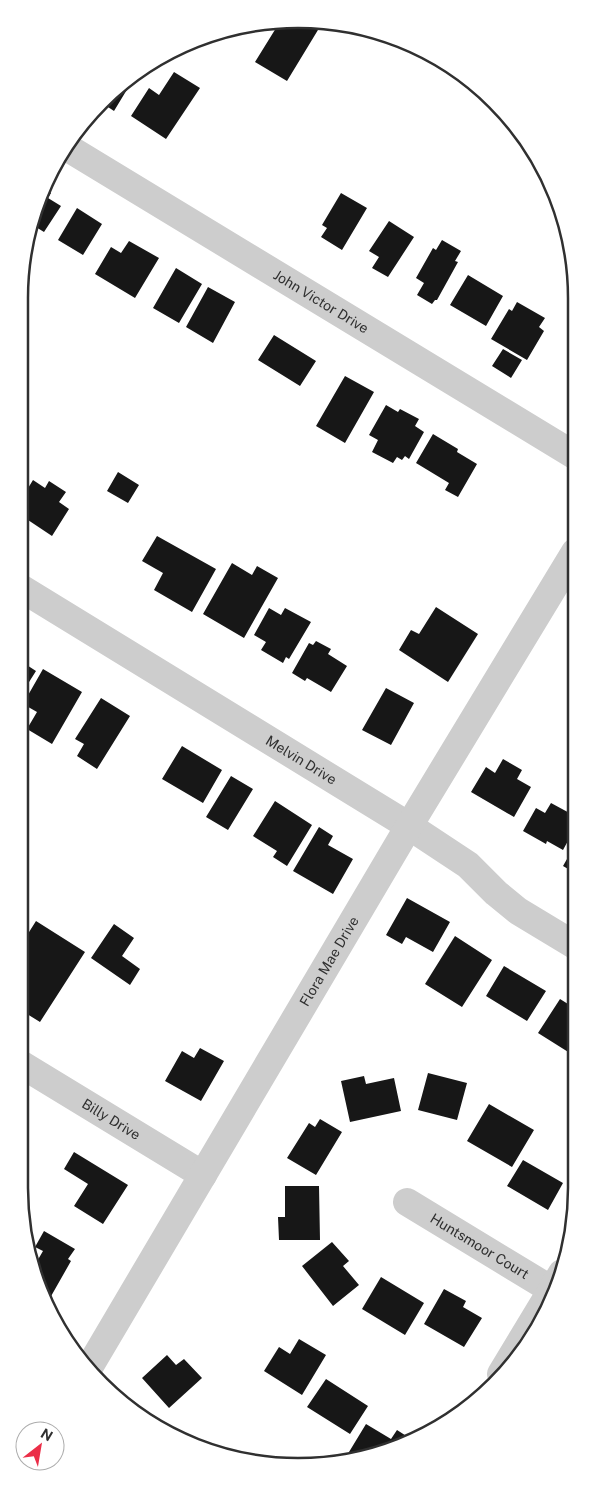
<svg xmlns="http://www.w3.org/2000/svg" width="595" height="1486" font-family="'Public Sans',sans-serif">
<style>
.building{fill:#171717}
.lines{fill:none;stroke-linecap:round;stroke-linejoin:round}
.minor{stroke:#cdcdcd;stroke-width:28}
.labels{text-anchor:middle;stroke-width:5;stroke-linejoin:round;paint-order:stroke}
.street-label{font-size:14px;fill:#303030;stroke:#fff}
.rim{fill:none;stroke:#303030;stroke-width:2.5}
</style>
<rect width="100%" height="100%" fill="#fff"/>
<path class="building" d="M281,20L321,25L287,81L255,62Z
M174,72L200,88L166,139L131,116L149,88L159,95Z
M134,78L114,111L102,103L114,93Z
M504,111L507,114L516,127L500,118Z
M44,189L51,193L48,198L61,206L44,232L31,224L33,208Z
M341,193L367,208L342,250L321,237L327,228L322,225Z
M77,208L102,224L83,255L58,240Z
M389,221L414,237L388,277L372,268L379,257L369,251Z
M442,240L461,251L455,261L458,262L437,300H435L432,304L417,295L424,283L416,278L433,248L436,250Z
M129,241L159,258L135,298L95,274L111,247L121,253Z
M176,268L202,284L179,323L153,308Z
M468,275L503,296L486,326L450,305Z
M208,287L235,302L213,343L186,327Z
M517,302L545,318L539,327L544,331L527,360L491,339L509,309L512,311Z
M274,335L316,361L300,386L258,360Z
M503,349L522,360L511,378L492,366Z
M345,376L374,392L345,443L316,426Z
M386,405L398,412L400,409L419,419L415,426L424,432L409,459L405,456L402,460L397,457L393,463L372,452L378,440L369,435Z
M433,434L458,449L457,452L477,464L458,497L445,490L449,483L416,463Z
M118,472L139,485L128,503L107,491Z
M33,480L45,488L49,481L66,492L59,502L69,509L52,536L19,514V503Z
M157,536L216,569L192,612L154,590L163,573L142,561Z
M232,563L252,575L257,566L278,578L244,638L203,614Z
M436,607L478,634L448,682L399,650L411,630L419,634Z
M269,608L281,615L285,608L311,622L289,659L286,657L283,663L261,650L266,642L254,635Z
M316,641L331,649L328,654L347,666L331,692L307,678L305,681L292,673L309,643L313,645Z
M19,660L36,671L19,698Z
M43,669L82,692L52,744L27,729L37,712L23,704Z
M386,688L414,703L391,745L362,730Z
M101,698L130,716L97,769L77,756L84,744L75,739Z
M182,746L222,770L203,803L162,779Z
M503,759L522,770L517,779L531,787L514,817L471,792L486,767L495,773Z
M231,776L253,789L228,830L206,817Z
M275,801L312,825L287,866L273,857L277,851L253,836Z
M551,803L575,816V828L563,850L547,841L546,844L523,831L536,808L545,813Z
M319,827L333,836L328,845L353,859L333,894L293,871Z
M575,845V873L563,866Z
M407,898L450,922L433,952L406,937L402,944L386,935Z
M36,921L85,952L40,1022L19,1009L29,994L19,987V948Z
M114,924L134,938L122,956L140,969L130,985L91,958Z
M455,936L492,960L462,1007L425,984Z
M504,966L546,991L527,1021L486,996Z
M560,999L576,1009V1050L573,1055L538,1033Z
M200,1048L224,1061L201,1101L165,1081L182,1051L194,1058Z
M428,1073L467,1083L457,1120L418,1110Z
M364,1076L366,1084L394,1078L401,1111L350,1122L341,1081Z
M489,1104L534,1130L512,1167L467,1141Z
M320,1119L342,1132L316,1175L287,1158L309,1123L315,1127Z
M74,1152L128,1185L103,1224L74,1206L88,1184L64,1169Z
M523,1160L563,1183L548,1210L507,1186Z
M285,1186H319L320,1240H279L278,1217H285Z
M44,1231L75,1249L68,1259L71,1261L50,1298L42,1294L34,1278L32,1270L43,1251L35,1247Z
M332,1242L349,1261L343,1266L359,1285L333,1306L302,1266Z
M381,1277L424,1303L405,1335L362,1309Z
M444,1289L466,1301L463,1307L482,1318L464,1347L424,1324Z
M299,1339L326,1355L302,1395L264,1371L279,1347L290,1354Z
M167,1355L176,1365L184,1359L202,1378L169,1408L142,1378Z
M326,1379L368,1406L350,1434L307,1407Z
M138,1413L163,1422L160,1431L158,1430Z
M366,1424L391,1439L397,1430L411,1439L360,1459L349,1452Z"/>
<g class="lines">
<g class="minor">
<path id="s1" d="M68,148L574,455"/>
<path id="s2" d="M19,587L409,826L468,865L496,893L518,911L576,946"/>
<path id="s3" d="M19,1063L203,1175"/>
<path id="s4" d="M407,1202L552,1290"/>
<path id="s5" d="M87,1371L409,826L575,552"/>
<path d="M501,1374L562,1273"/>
</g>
</g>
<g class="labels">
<g class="street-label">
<text dy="5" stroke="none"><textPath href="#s1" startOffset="296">John Victor Drive</textPath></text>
<text dy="5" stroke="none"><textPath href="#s2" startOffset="331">Melvin Drive</textPath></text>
<text dy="5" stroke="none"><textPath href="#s5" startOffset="476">Flora Mae Drive</textPath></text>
<text dy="5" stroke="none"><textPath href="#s3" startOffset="108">Billy Drive</textPath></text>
<text dy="5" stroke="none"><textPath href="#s4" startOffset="85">Huntsmoor Court</textPath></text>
</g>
</g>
<path d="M0 0H595V1486H0ZM298 28H298A270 270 0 0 1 568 298V1188A270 270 0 0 1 298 1458H298A270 270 0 0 1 28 1188V298A270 270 0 0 1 298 28Z" fill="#fff" fill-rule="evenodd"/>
<path class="rim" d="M298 28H298A270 270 0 0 1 568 298V1188A270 270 0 0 1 298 1458H298A270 270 0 0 1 28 1188V298A270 270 0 0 1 298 28Z"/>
<g transform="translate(40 1446) rotate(31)"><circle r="24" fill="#ffffff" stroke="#acacac"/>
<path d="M0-4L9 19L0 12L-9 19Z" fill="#eb2e48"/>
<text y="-8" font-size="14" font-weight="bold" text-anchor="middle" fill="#303030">N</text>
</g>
</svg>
